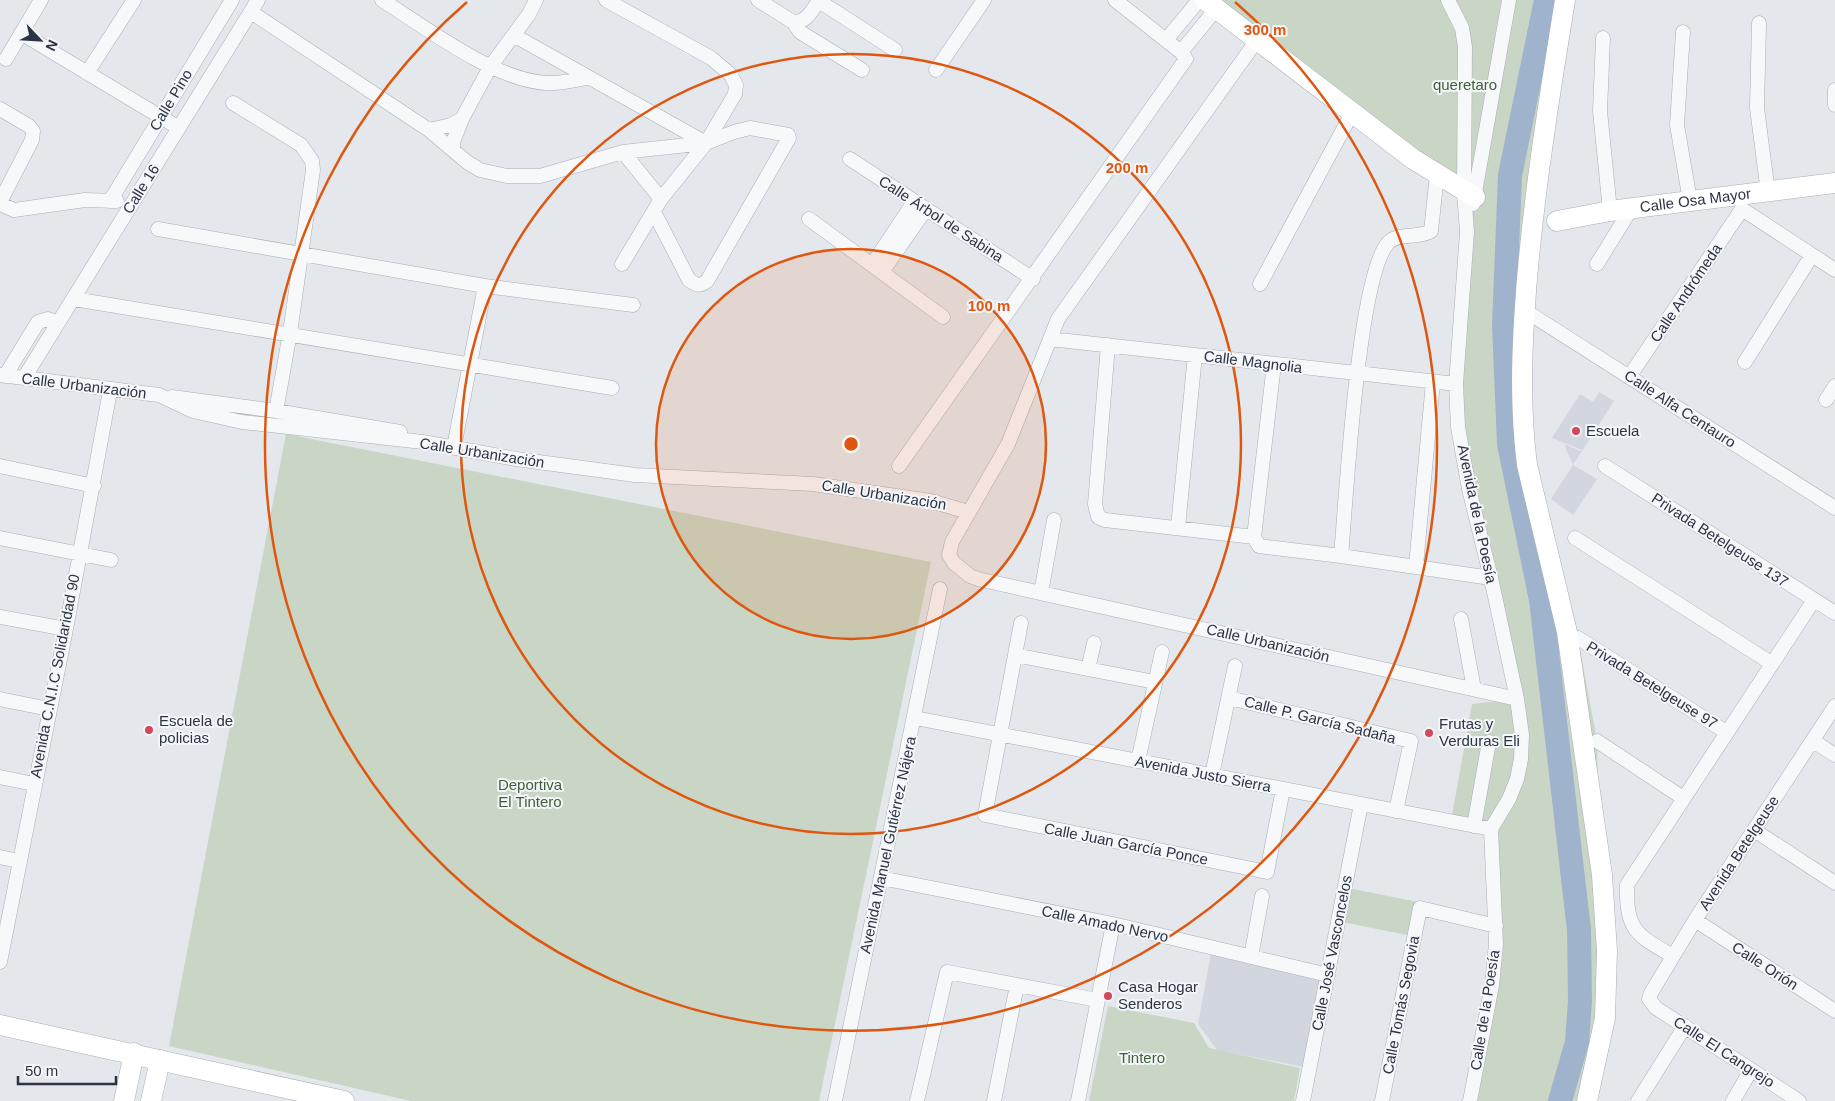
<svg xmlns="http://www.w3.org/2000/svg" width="1835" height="1101" font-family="Helvetica,sans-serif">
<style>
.built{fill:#d2d6de}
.green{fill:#c9d6c5}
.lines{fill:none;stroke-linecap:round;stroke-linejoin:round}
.river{stroke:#9fb4cc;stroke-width:24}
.street-casing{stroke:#a9aeb7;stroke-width:15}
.secondary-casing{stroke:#a9aeb7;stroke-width:21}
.street{stroke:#f7f8fa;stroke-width:14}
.secondary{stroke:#fff;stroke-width:20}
.ring{fill:none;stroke:#df570f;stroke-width:2.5}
.poi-dot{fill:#d1495b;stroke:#f4f6f9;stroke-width:2}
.labels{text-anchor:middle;stroke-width:4;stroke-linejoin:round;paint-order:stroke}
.park-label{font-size:15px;fill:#3f6138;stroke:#f4f6f9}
.street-label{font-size:15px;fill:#2b3445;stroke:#f4f6f9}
.poi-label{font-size:15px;fill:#2b3445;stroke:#f4f6f9;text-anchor:start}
.centre{fill:#df570f;stroke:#f4f6f9;stroke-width:2.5}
.ring-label{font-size:15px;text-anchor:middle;font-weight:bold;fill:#df570f;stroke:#f4f6f9;stroke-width:4;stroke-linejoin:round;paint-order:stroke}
</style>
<rect width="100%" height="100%" fill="#e4e7ec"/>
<path class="built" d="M1599,392L1614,401L1573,465L1597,479L1573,515L1551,499L1573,465L1564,444L1580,451L1582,450L1552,438L1580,394L1593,402Z
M1212,948L1324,973L1304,1067L1217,1050L1198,1024Z"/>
<path class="green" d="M1205,0H1565L1534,195L1524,444L1578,638L1597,741L1599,856L1607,951L1583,1101H1470L1492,985L1491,829L1451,821L1472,704L1516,699L1477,523L1456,384L1464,191Z
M286,434L931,562L819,1101H411L169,1046Z
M1348,888L1418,902L1412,936L1342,922Z
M1108,1006L1194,1023L1209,1048L1300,1068L1294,1101H1089Z"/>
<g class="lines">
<path class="river" d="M1546,0L1510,175L1504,326L1509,444L1541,600L1579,930L1580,1001L1577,1042L1560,1101"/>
<defs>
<path id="street" d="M382,0C426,28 493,79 545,83C559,84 573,80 587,78
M606,0L711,58L731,75L736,85L735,94L706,143L661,199L622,264
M758,0L793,22C806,24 813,9 819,0
M1448,0L1462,28L1465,47L1464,191L1467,232L1456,384L1458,427L1469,489L1491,578L1517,699L1522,735L1521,759L1517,779L1509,799L1491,829
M819,1L895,50
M251,12L429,130L467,162L480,170L507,176H540L623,152L706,143L734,132L750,128L788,135L789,138L707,281C699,287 696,285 689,280L654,212
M793,22L800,32L862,70
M1759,23L1757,108L1768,193
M1683,32L1677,125L1690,201
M21,33L179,128
M515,36L706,143
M1603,38L1600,111L1610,211
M1166,40L1199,0
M1257,40L1058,319L1008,444L952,542L949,555L954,563L970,576L978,579L1517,699
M1181,52L1216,9
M6,59L41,0
M936,70L984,0
M87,73L134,0
M1835,90V105
M233,103L301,145L312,161L313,170L290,333L276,411
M0,109L29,126L33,131L32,140L0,202
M429,130L451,125L462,119
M453,150V142L462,119L490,67L529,14L536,0
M623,152L661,199
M850,159L1033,279
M110,201L232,0
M0,204L14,210L85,200L117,201
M1473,204L1509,0
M1742,209L1835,270
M809,219L943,317
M158,229L485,286L633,305
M1597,264L1631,209
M872,265L914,202
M882,272L926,209
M1260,284L1352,113
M74,299L612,388
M1524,310L1835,508
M1050,339L1456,384
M1108,345L1095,504L1098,517L1105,520L1254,537
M1745,362L1812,255
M1274,364L1254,537L1259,546L1341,556L1491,578
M0,375L159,395L193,411L242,422L423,442L516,459L635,475L813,484L931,501L968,512
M5,376L38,322L48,319L58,323
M1629,377L1742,209
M24,378L258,0
M172,397L276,411L400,432
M1826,400L1835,386
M454,447L485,286
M0,466L94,486
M899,466L1186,59L1181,52L1115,0
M1605,466L1835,613
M1178,527L1195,355
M0,538L111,560
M1575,538L1771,663
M1341,556C1346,501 1358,276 1388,243C1398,232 1418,239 1431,231L1437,175
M1416,566L1433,382
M1041,593L1054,520
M0,617L66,629
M1461,619L1474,689
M1021,623L985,815L1267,872L1283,789
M1578,638L1726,732
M1015,655L1155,682
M1088,669L1094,643
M1229,698L1411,741L1396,811
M0,699L49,709
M915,718L1491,829
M1597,741L1683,798
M1813,741L1835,755
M1138,761L1162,652
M1212,775L1235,666
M0,777L34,784
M1474,826L1489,742
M1754,830L1835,883
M0,857L19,861
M881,878L1113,924L1328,975
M1695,920L1835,1011
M1673,956C1636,935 1626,930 1627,885L1814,600
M1251,957L1262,896
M0,962L66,629L110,391
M835,1101L940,589
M917,1101L947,972L1098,1000
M994,1101L1017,985
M1078,1101L1113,924
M1303,1101L1361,804
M1382,1101L1420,908L1496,926
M1470,1101L1492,985L1496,944L1491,829
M1638,1101L1685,1026
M1733,1101L1751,1070
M1799,1101L1656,1008L1649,999L1651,993L1695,920L1835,706"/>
<g id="secondary">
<path d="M1205,0L1413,159L1475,197"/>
<path d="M1565,0C1550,93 1535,185 1527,279C1522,341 1519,403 1527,465L1567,632L1602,875L1607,951L1605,1018L1587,1101"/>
<path id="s1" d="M1557,221L1610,211L1835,183"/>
<path d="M0,1025L344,1101"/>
<path d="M124,1101L134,1053"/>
<path d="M151,1101L160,1060"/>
</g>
</defs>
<use href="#street" class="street-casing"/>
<use href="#secondary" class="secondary-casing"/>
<use href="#street" class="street"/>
<use href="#secondary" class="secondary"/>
</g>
<circle cx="851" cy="444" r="195" fill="#df570f" fill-opacity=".12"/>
<g class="ring">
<circle cx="851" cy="444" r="195"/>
<circle cx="851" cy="444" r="390"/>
<path d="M1235 2A586 586 0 1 1 467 2"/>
</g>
<g class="poi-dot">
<circle cx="1576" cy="431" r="5"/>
<circle cx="149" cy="730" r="5"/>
<circle cx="1429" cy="733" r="5"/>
<circle cx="1108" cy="996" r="5"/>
</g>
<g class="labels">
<g class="park-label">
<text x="1465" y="90">queretaro</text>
<text x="530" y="790">Deportiva<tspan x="530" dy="17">El Tintero</tspan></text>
<text x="1142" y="1063">Tintero</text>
</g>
<g class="street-label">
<text transform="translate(171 100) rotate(-59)" y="5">Calle Pino</text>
<text transform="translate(141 189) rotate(-58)" y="5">Calle 16</text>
<text dy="5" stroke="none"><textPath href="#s1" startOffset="140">Calle Osa Mayor</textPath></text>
<text transform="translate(941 219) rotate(33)" y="5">Calle Árbol de Sabina</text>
<text transform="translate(1686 293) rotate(-56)" y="5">Calle Andrómeda</text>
<text transform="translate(1253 362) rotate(7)" y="5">Calle Magnolia</text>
<text transform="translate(84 386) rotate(7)" y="5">Calle Urbanización</text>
<text transform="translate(1680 409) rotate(33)" y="5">Calle Alfa Centauro</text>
<text transform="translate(482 453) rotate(9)" y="5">Calle Urbanización</text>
<text transform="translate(884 495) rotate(9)" y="5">Calle Urbanización</text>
<text transform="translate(1477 514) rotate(78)" y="5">Avenida de la Poesía</text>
<text transform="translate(1720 540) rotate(33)" y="5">Privada Betelgeuse 137</text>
<text transform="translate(1268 643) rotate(13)" y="5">Calle Urbanización</text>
<text transform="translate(55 676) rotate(-79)" y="5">Avenida C.N.I.C Solidaridad 90</text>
<text transform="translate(1652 685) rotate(32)" y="5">Privada Betelgeuse 97</text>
<text transform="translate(1320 720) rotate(14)" y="5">Calle P. García Sadaña</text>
<text transform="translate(1203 774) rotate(11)" y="5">Avenida Justo Sierra</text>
<text transform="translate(1126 844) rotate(11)" y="5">Calle Juan García Ponce</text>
<text transform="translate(888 845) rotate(-78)" y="5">Avenida Manuel Gutiérrez Nájera</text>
<text transform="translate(1739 853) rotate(-57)" y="5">Avenida Betelgeuse</text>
<text transform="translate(1105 924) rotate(12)" y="5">Calle Amado Nervo</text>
<text transform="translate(1332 953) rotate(-79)" y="5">Calle José Vasconcelos</text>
<text transform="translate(1765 966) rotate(33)" y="5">Calle Orión</text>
<text transform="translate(1401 1005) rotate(-79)" y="5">Calle Tomás Segovia</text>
<text transform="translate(1485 1010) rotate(-81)" y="5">Calle de la Poesía</text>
<text transform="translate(1724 1052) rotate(33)" y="5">Calle El Cangrejo</text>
</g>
<g class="poi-label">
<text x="1586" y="436">Escuela</text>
<text x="159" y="726">Escuela de<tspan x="159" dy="17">policias</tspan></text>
<text x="1439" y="729">Frutas y<tspan x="1439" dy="17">Verduras Eli</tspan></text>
<text x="1118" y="992">Casa Hogar<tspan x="1118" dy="17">Senderos</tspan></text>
</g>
</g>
<circle cx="851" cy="444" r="8" class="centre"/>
<g class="ring-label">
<text x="1265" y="35">300 m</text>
<text x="1127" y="173">200 m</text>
<text x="989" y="311">100 m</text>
</g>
<g transform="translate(40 40) rotate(115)" stroke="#f4f6f9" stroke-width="4" paint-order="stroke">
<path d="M0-4L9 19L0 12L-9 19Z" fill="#2b3445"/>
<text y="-8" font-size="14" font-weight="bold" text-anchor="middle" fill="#2b3445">N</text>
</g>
<path d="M18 1076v8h98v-8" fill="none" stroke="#2b3445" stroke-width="2.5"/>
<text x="25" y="1076" font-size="15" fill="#2b3445" stroke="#f4f6f9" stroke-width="4" paint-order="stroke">50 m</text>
</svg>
